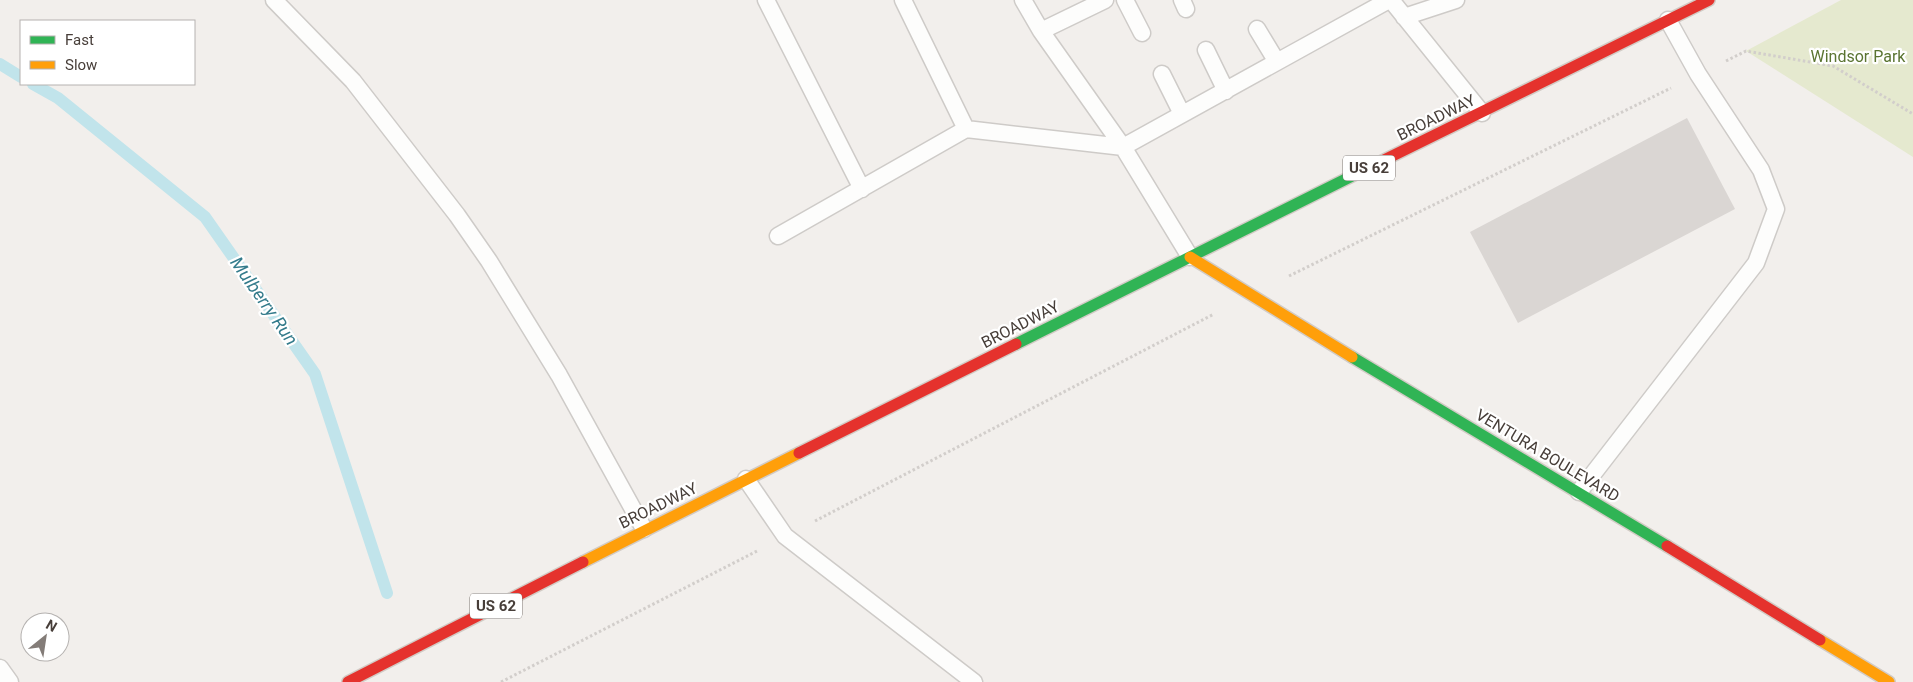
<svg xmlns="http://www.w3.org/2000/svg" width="1913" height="682" font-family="Roboto,sans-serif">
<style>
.green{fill:#e5e9cf}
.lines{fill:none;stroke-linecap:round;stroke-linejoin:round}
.stream{stroke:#c1e4eb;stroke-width:12}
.building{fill:#dad6d3}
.lane-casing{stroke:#cecbc8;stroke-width:19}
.fast-casing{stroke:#d2cbc5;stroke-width:14}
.slow-casing{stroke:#d2cbc5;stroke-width:14}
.jam-casing{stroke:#d2cbc5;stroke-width:14}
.path{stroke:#d2cecb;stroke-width:3;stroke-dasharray:2.5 2.5;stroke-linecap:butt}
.lane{stroke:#fdfdfc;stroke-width:16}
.fast{stroke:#30b455;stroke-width:11}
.slow{stroke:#ff9f0a;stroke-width:11}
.jam{stroke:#e5322d;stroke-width:11}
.labels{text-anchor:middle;stroke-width:4.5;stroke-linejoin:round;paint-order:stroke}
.shield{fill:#fff;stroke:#7e7874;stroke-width:1}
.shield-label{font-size:15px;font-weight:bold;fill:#473e39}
.park-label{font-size:16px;fill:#5a7431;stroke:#fff}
.street-label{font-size:16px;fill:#473e39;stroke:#fff}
.water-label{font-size:18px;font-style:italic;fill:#337b8b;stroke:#fff}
</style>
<rect width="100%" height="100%" fill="#f2efec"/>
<path class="green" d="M1841,0H1913V157L1746,51Z"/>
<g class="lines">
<path class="stream" d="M0,64L21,77
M33,84L58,98L205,217L315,374L387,593"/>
</g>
<path class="building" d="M1687,118L1735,209L1518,323L1470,232Z"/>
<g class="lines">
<defs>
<path id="lane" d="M274,0L353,81L457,215L489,261L559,375L644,529
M766,0L862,189
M903,0L966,129
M1023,0L1041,31L1123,147L1190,257
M1125,0L1142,33
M1182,0L1186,9
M1391,0L1482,113
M1404,17L1456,0
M1257,29L1277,62
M1041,31L1105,0
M1206,50L1226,91
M1162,74L1182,114
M778,236L966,129L1123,147L1389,0
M746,479L785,536L974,682
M1579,492L1756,263L1776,209L1761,170L1698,74L1668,20
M0,668L10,682"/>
<path id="fast" d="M1016,344L1376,164
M1352,357L1667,546"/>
<path id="slow" d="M1190,257L1352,357
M583,562L799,453
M1820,640L1889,682"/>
<path id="jam" d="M1376,164L1709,0
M799,453L1016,344
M1667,546L1820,640
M348,682L583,562"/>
</defs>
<use href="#lane" class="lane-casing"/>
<use href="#fast" class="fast-casing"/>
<use href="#slow" class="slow-casing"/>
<use href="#jam" class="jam-casing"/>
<path class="path" d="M1726,61L1746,51L1833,66L1913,114
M1289,276L1671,88
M815,521L1214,314
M501,682L759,550"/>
<use href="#lane" class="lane"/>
<use href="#fast" class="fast"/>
<use href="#slow" class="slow"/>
<use href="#jam" class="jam"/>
</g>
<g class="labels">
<g class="shield">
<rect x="1343" y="155.5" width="52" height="25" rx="4"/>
<rect x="470" y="593.5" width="52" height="25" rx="4"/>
</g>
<g class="shield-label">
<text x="1369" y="173">US 62</text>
<text x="496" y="611">US 62</text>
</g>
<g class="park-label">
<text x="1858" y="62">Windsor Park</text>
</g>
<g class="street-label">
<text transform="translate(1436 117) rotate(-26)" y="6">BROADWAY</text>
<text transform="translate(1020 324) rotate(-27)" y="6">BROADWAY</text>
<text transform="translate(1548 455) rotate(31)" y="6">VENTURA BOULEVARD</text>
<text transform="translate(658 505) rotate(-26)" y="6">BROADWAY</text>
</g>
<g class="water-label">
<text transform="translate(264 301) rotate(55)" y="6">Mulberry Run</text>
</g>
</g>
<rect x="20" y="20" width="175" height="65" fill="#ffffff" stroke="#b5b2b0"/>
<rect x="30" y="36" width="25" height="8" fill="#30b455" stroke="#b5b2b0"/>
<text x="65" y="45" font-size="15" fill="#473e39">Fast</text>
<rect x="30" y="61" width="25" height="8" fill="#ff9f0a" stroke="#b5b2b0"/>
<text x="65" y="70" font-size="15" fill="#473e39">Slow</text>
<g transform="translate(45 637) rotate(30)"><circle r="24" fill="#ffffff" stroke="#b5b2b0"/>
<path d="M0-4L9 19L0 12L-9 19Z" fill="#837c78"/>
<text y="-8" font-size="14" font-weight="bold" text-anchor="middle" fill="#473e39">N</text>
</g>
</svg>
